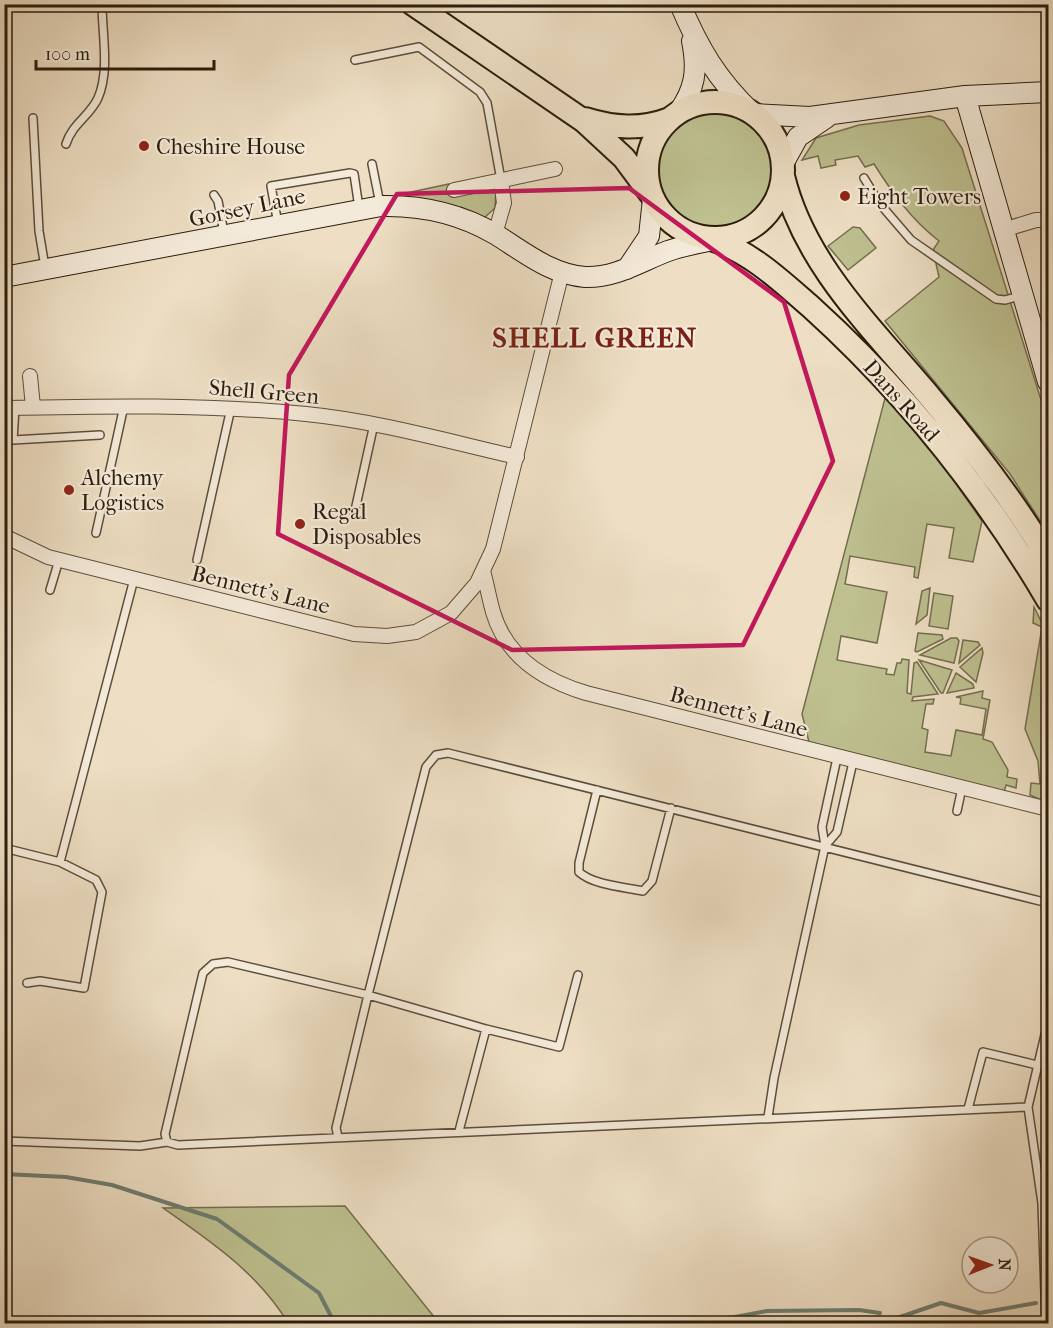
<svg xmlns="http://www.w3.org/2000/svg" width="1053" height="1328" font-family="'IM FELL French Canon',serif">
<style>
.green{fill:#bec090;stroke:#746e4e;stroke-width:1.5}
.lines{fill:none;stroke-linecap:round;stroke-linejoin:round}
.stream{stroke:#6d7d71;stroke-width:4}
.lane-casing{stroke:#5c4e3b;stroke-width:10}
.street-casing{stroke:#5c4e3b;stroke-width:16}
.secondary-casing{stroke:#2b1d0d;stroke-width:22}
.primary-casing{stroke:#2b1d0d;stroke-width:26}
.lane{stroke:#f4ead9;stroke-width:7}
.street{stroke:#f4ead9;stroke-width:14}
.secondary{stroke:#f4ead9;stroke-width:20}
.primary{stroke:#eedfc4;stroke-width:22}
.marked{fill:none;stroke:#c2185b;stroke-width:4.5;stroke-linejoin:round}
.poi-dot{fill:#8f2418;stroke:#f4ead9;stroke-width:2}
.labels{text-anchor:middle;stroke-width:4.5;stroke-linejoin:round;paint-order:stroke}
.poi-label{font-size:22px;fill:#2b1d0d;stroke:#f4ead9;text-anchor:start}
.street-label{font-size:22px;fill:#2b1d0d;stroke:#f4ead9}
.district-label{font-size:28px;font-weight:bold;letter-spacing:1.5px;fill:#7a1f14;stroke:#f4ead9}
</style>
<rect width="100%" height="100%" fill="#eedfc4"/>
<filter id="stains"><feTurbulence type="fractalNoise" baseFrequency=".00333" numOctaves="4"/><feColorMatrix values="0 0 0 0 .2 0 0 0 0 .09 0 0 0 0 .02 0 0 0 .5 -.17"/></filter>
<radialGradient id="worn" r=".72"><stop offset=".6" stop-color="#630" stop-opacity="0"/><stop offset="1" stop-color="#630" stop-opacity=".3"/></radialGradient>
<path class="green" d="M658 170a58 58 0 1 1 116 0a58 58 0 1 1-116 0Z
M930,116L944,121L962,148L1048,422V533L1010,474L885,321L939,277L933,250L939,241C911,219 893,194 874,164L865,167L858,156L835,160L836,165L821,168L818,156L802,160L816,138L859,125Z
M449,184L452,197L496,189L495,208L484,218L388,197Z
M853,227L860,228L876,248L848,270L828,246Z
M889,383L898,401L982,521L973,562L949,558L954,528L927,524L918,578L914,577L915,567L850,556L845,584L887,592L877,643L841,636L837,660L887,669L886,674L894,675L897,663H901L902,659L909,660L907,693L911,694L914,663L917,662L938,694L913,697L912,701L934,699L933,704H926L922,728L928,730L925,752L951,756L956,730L982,735L986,709L960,704L961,698L956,697L983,691L982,698L990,700L983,739L992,742L1008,770L1007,777L1017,779L1016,788L1006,785L1004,792L809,742L802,714Z
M930,588L927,615L916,624L922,591Z
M934,593L953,596L948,629L929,626Z
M1034,607L1048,635V803L1030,795L1031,783L1040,784L1038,761L1025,729L1042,627L1033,623Z
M918,633L942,635L943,639L917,652L915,651Z
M951,638H957L959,641L954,663L920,655Z
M963,640L978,642L980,645L959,663Z
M982,648L983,653L976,682L960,667Z
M919,660L952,670L943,693H941Z
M956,673L973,684L974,688L947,693Z
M345,1206L439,1323H288C258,1273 210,1241 163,1208Z"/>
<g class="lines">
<path class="stream" d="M4,1174L66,1177L112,1185L217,1219L319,1293L335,1324
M897,1318L941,1303L979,1313L1036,1303
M668,1324L724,1319L767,1311L859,1310L880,1313"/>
<defs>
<path id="lane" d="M355,60L419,47L480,92L487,103L501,180
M33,118L39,231L45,267
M66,144C72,124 90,116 98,98C110,71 102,33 102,4
M372,164L380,204
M864,178L880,204L911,240L996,299L1005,300L1020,296
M214,195L218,201L224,233
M278,224L271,186L350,173L354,174L359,208
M15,408L13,440L100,435
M354,515L374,424
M96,533L124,406
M197,560L231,408
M50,590L59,560
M597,790L579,863V872C593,885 624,887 643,891L652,881L671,808
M957,811L962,788
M825,846L837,832L853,762
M4,848L60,862L96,880L102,892L84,988L40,981L27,983
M60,862L134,579
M1048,903L448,753L436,755L426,767L368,995L228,962L213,964L203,973L165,1134L167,1142L178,1145L1028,1107L1048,1022
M486,1029L559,1047L578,975
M1028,1107L1042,1203L1046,1324
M968,1109L983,1052L1037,1065
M768,1117L774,1078L825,846L822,827L837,758
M338,1137L336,1128L368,995L486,1029L459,1131
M4,1141L140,1146L167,1142"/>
<path id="street" d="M454,190L555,169
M1003,230L1036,220H1048
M495,234L504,203L501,180
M30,376L33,407
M4,408C105,406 206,404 306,414C377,421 447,441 517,457
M4,536L48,557L354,634L387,636L416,632L451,613L477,583L493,549L562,272
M483,571C487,585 489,598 493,612C506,657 543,680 586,693L1048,809"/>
<path id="secondary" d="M680,4C699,49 717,79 752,113
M965,96L1048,382
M678,113C695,89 698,71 692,41
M754,114L810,117L965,96L1048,92
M782,166L798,137L826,118
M627,269L649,236L653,199
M4,277L381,206C422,205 459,213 495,234C524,252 550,274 585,277C616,278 641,261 668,251C682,246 698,243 713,240"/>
<path id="primary" d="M413,4L584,121L624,158L650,193
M647 170a68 68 0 1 1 136 0a68 68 0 1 1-136 0Z
M585,119C614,128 641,130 670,119
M783,176C804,264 873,329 930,397C973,448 1014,501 1048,558
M714,240C752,253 781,281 811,307C905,392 984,491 1048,600"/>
</defs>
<use href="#lane" class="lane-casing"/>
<use href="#street" class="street-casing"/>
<use href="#secondary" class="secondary-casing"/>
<use href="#primary" class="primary-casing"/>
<use href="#lane" class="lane"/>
<use href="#street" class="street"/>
<use href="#secondary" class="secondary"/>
<use href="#primary" class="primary"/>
</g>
<path class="marked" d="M629,188L784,302L833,461L743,645L512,650L278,534L289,375L397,194Z"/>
<g class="poi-dot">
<circle cx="144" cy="146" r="6"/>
<circle cx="845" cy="196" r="6"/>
<circle cx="69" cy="490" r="6"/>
<circle cx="300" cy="524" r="6"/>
</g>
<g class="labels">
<g class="poi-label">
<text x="156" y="154">Cheshire House</text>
<text x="857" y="204">Eight Towers</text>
<text x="81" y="485">Alchemy<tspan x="81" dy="25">Logistics</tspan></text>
<text x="312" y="519">Regal<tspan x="312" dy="25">Disposables</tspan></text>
</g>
<g class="street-label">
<text transform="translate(247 207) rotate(-12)" y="8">Gorsey Lane</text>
<text transform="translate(264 391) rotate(5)" y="8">Shell Green</text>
<text transform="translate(902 400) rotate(48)" y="8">Dans Road</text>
<text transform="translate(261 589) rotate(14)" y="8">Bennett's Lane</text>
<text transform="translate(739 711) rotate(15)" y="8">Bennett's Lane</text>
</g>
<g class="district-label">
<text x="595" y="347">SHELL GREEN</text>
</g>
</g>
<rect width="1053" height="1328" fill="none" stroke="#eedfc4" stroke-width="24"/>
<rect x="6" y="6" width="1041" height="1316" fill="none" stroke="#2b1d0d" stroke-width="3"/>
<rect x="12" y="12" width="1029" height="1304" fill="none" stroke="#2b1d0d" stroke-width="1.5"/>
<g transform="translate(990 1265) rotate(89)"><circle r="28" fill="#f4ead9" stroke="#a49887" stroke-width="1.5"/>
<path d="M0-4.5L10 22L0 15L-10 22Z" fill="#8f2418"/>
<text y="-9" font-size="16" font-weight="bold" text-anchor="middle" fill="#2b1d0d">N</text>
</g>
<path d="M36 60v9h178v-9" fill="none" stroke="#2b1d0d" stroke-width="3"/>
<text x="45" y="60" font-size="18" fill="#2b1d0d" stroke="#f4ead9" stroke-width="4.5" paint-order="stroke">100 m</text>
<rect width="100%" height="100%" filter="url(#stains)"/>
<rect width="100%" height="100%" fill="url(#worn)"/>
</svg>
